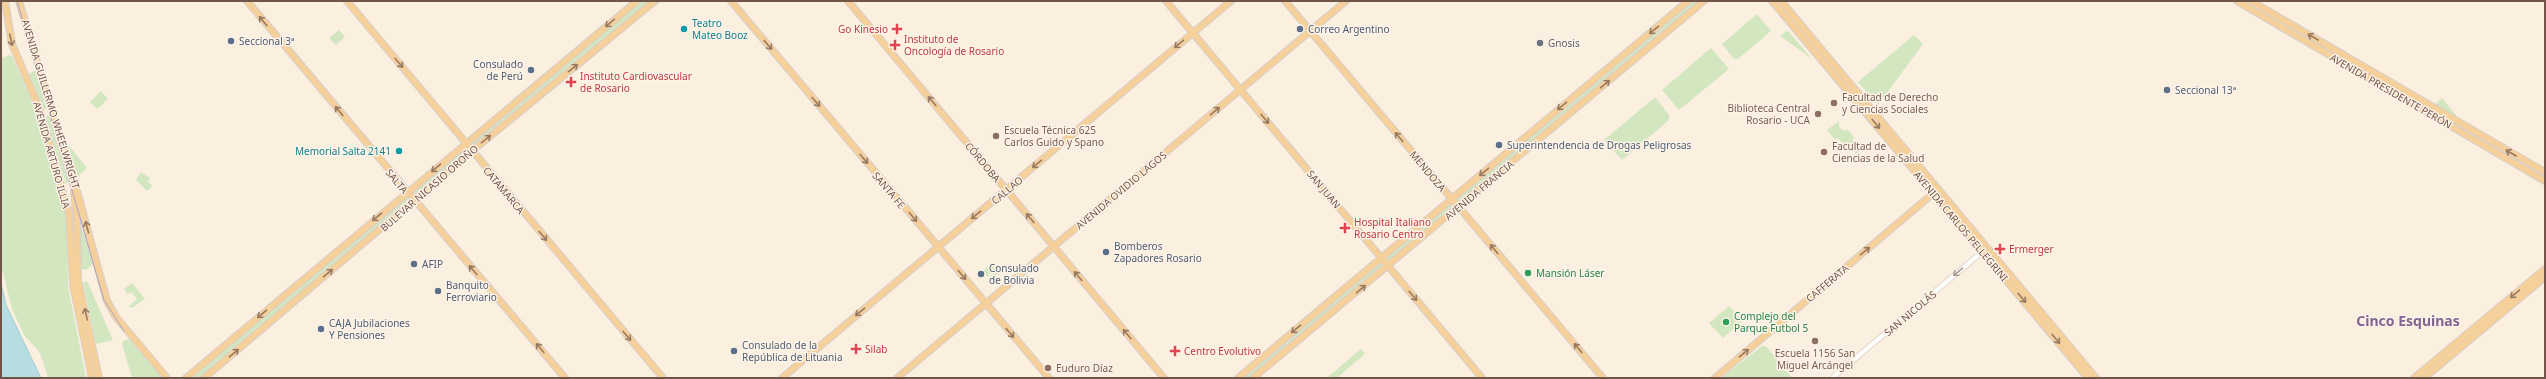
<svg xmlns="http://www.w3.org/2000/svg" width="2546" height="379" font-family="'Noto Sans',sans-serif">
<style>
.green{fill:#d2e7c0}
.water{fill:#b6dee2;stroke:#9dced4}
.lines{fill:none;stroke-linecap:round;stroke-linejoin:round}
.minor-casing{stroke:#decbbd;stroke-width:6}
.major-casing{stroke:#d7cfcc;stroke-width:8}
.minor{stroke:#fff;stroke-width:4.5}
.major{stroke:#f6d09b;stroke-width:6}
.tram{stroke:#b1a1c2;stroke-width:1}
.oneway{stroke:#987a62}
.oneway2{stroke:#a99992}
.culture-dot{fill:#0f9aa8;stroke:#fef3e6;stroke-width:1.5}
.health-dot{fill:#e0444e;stroke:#fef3e6;stroke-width:1.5}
.service-dot{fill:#5c6f8a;stroke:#fef3e6;stroke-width:1.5}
.worship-dot{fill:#6b7280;stroke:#fef3e6;stroke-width:1.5}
.education-dot{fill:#8d6e63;stroke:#fef3e6;stroke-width:1.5}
.leisure-dot{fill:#2e9e5b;stroke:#fef3e6;stroke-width:1.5}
.labels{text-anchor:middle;stroke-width:3;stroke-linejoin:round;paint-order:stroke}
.culture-label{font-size:10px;fill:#0d838f;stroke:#fef3e6;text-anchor:start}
.health-label{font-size:10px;fill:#be3a42;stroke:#fef3e6;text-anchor:start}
.service-label{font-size:10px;fill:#4e5e75;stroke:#fef3e6;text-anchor:start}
.worship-label{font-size:10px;fill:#5b616d;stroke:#fef3e6;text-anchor:start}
.street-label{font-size:10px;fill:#705549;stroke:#fef3e6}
.education-label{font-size:10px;fill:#785e54;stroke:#fef3e6;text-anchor:start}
.leisure-label{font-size:10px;fill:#27864d;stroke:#fef3e6;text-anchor:start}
.district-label{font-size:14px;font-weight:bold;fill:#816593;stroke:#fef3e6}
</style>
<rect width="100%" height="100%" fill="#fbefe0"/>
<path class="green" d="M637,1H655L204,378H186Z
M1688,1H1704L1253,378H1238Z
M1757,14L1771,31L1738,59H1734L1722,44Z
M339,30L345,37L336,45L329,38Z
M1786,31L1789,32L1812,59L1780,36Z
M1914,35L1923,44L1878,105L1858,82Z
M1711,48L1729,69L1679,110L1662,90Z
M9,55L12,56L38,114L67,220L68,287L86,378H48L40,353L24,335L12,309L1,265V58Z
M35,70L47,108L44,110L29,74Z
M101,91L108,99L97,109L90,102Z
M1655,97L1669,115V120L1622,160L1604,140Z
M2442,98L2460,120L2434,105Z
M47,115L50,116L69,181L66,184L45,120Z
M1839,121V127L1844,131L1847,129L1854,137L1852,139L1862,149L1856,154L1837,138L1835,140L1827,130Z
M67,143L87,168L78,177L74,174L65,145Z
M141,172L150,178L148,181L152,186L147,191L136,180Z
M81,225L93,264L86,270L82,269L81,264Z
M992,262L1000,271L994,277L990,272L988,277L983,271Z
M87,281L113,340L96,344L83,282Z
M132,283L145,299L132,308L129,306L137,299L131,292L128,294L124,289Z
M1729,306L1742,321L1723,338L1709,323Z
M129,339L163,378H132L122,344L123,341Z
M1762,346H1766L1792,378H1721Z
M1361,349L1365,354L1337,378H1327Z"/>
<path class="water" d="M1,283L6,305L41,378H1Z"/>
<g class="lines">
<defs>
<path id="minor" d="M1832,378L1988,247"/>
<path id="major" d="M5,1L12,44L40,110L69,213L73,285L92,378
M19,1L73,184L77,191L107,301L116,317L167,378
M247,1L565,378
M347,1L663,378
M731,1L1049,378
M848,1L1164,378
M1166,1L1482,378
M1285,1L1603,378
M1772,1L2088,378
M1781,1L2096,378
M2237,1L2545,181
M2251,1L2545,172
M74,192L77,219L78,280L99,378
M186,378L637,1
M204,378L472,151L655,1
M782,378L1231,1
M897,378L1346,1
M1238,378L1688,1
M1253,378L1704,1
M1715,378L1936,191
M2414,378L2545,269
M2424,378L2545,277"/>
</defs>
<use href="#minor" class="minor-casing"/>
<use href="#major" class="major-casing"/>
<use href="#minor" class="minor"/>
<use href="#major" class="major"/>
<path class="tram" d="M17,1L104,300L124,331"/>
</g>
<defs><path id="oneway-shaft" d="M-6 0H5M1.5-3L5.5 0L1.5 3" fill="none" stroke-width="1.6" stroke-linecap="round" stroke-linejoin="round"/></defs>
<g class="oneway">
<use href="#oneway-shaft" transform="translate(263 21) rotate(-130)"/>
<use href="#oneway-shaft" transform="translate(610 23) rotate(140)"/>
<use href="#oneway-shaft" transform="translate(1654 30) rotate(140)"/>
<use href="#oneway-shaft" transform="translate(2313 37) rotate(-150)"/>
<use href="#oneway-shaft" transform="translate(11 40) rotate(78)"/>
<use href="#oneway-shaft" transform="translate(1179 44) rotate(140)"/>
<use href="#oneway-shaft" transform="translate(768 45) rotate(50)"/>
<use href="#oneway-shaft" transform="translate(399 63) rotate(50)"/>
<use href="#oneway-shaft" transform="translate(573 68) rotate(-39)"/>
<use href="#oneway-shaft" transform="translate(1605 84) rotate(-40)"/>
<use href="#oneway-shaft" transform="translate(932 101) rotate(-130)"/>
<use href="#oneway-shaft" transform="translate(816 102) rotate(50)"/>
<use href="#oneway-shaft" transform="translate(1562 106) rotate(140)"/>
<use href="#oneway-shaft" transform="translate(339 111) rotate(-130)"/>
<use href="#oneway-shaft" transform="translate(1215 111) rotate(-40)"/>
<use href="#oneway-shaft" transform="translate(1265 119) rotate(50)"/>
<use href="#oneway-shaft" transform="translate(1876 124) rotate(50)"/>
<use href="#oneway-shaft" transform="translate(1399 137) rotate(-130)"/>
<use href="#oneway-shaft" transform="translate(486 139) rotate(-39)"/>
<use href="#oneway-shaft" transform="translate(2511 153) rotate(-150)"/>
<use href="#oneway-shaft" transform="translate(864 159) rotate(50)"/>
<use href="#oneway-shaft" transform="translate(1037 164) rotate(140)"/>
<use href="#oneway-shaft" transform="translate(436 168) rotate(140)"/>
<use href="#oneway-shaft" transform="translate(1484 172) rotate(140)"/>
<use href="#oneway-shaft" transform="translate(976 215) rotate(140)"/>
<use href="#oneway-shaft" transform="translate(377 217) rotate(140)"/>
<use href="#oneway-shaft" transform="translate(913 217) rotate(50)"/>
<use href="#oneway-shaft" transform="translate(1030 218) rotate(-130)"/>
<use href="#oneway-shaft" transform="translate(87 227) rotate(-105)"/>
<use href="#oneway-shaft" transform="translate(543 236) rotate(50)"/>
<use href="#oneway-shaft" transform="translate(1494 249) rotate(-130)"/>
<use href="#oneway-shaft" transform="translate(1865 251) rotate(-40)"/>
<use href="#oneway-shaft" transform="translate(473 270) rotate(-131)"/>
<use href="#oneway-shaft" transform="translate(328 273) rotate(-40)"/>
<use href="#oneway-shaft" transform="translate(962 275) rotate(50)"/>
<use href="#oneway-shaft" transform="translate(1078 276) rotate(-130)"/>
<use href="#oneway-shaft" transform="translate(1361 289) rotate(-40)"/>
<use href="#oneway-shaft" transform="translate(2515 294) rotate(140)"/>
<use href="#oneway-shaft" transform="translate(1413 296) rotate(50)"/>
<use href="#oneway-shaft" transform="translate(2022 298) rotate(50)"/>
<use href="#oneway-shaft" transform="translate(860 312) rotate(140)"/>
<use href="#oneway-shaft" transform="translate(86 314) rotate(-102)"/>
<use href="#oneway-shaft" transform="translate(262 314) rotate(140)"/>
<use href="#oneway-shaft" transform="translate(1296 329) rotate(140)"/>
<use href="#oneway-shaft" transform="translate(1010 333) rotate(50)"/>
<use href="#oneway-shaft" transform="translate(1127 334) rotate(-130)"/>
<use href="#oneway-shaft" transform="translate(627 336) rotate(50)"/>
<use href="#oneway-shaft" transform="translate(2056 339) rotate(50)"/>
<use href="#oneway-shaft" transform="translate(540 348) rotate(-130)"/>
<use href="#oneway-shaft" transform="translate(1578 348) rotate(-130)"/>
<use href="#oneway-shaft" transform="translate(234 353) rotate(-40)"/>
<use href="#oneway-shaft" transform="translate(1744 353) rotate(-40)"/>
</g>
<use class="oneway2" href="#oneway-shaft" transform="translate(1958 272) rotate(140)"/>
<g class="culture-dot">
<circle cx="684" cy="29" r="4"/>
<circle cx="399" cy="151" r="4"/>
</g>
<g class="health-dot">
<path d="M895 23h4v4h4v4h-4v4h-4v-4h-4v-4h4z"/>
<path d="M893 39h4v4h4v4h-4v4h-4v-4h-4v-4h4z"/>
<path d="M569 76h4v4h4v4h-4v4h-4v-4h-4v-4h4z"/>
<path d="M1343 222h4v4h4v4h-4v4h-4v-4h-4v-4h4z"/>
<path d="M1998 243h4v4h4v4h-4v4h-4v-4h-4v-4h4z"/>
<path d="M854 343h4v4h4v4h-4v4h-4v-4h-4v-4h4z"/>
<path d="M1173 345h4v4h4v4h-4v4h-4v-4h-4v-4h4z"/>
</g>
<g class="service-dot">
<circle cx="1300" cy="29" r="4"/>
<circle cx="231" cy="41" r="4"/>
<circle cx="531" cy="70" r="4"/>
<circle cx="2167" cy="90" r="4"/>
<circle cx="1499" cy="145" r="4"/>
<circle cx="1106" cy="252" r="4"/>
<circle cx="414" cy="264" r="4"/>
<circle cx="981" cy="274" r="4"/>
<circle cx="438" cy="291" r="4"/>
<circle cx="321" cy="329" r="4"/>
<circle cx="734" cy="351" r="4"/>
</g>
<circle class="worship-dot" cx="1540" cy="43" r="4"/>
<g class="education-dot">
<circle cx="1834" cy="103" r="4"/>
<circle cx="1818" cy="114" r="4"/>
<circle cx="996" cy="136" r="4"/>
<circle cx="1824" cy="152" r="4"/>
<circle cx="1815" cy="341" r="4"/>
<circle cx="1048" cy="368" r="4"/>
</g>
<g class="leisure-dot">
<circle cx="1528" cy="273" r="4"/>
<circle cx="1726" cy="322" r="4"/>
</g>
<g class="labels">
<g class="culture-label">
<text x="692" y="27">Teatro<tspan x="692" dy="12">Mateo Booz</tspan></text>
<text x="391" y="155" text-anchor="end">Memorial Salta 2141</text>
</g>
<g class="health-label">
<text x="888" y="33" text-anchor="end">Go Kinesio</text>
<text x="904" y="43">Instituto de<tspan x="904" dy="12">Oncología de Rosario</tspan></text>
<text x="580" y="80">Instituto Cardiovascular<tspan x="580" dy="12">de Rosario</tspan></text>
<text x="1354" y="226">Hospital Italiano<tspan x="1354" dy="12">Rosario Centro</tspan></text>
<text x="2009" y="253">Ermerger</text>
<text x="865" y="353">Silab</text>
<text x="1184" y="355">Centro Evolutivo</text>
</g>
<g class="service-label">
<text x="1308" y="33">Correo Argentino</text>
<text x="239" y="45">Seccional 3ª</text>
<text x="523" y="68" text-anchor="end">Consulado<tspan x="523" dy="12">de Perú</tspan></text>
<text x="2175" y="94">Seccional 13ª</text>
<text x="1507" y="149">Superintendencia de Drogas Peligrosas</text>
<text x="1114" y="250">Bomberos<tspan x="1114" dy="12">Zapadores Rosario</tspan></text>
<text x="422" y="268">AFIP</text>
<text x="989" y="272">Consulado<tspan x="989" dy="12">de Bolivia</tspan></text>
<text x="446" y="289">Banquito<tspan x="446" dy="12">Ferroviario</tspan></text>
<text x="329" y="327">CAJA Jubilaciones<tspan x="329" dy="12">Y Pensiones</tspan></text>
<text x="742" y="349">Consulado de la<tspan x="742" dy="12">República de Lituania</tspan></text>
</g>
<g class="worship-label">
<text x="1548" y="47">Gnosis</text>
</g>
<g class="street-label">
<text transform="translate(2391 91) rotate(30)" y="4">AVENIDA PRESIDENTE PERÓN</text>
<text transform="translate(51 104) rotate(73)" y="4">AVENIDA GUILLERMO WHEELWRIGHT</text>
<text transform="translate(52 155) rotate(74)" y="4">AVENIDA ARTURO ILLIA</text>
<text transform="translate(983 162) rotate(50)" y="4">CÓRDOBA</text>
<text transform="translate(1428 171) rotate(50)" y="4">MENDOZA</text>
<text transform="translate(397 181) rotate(50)" y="4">SALTA</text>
<text transform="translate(429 188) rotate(-41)" y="4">BULEVAR NICASIO OROÑO</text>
<text transform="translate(1324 189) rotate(50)" y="4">SAN JUAN</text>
<text transform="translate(504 190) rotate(50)" y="4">CATAMARCA</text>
<text transform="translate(889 190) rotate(50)" y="4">SANTA FE</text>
<text transform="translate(1007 190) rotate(-40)" y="4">CALLAO</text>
<text transform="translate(1121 190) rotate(-40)" y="4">AVENIDA OVIDIO LAGOS</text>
<text transform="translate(1479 190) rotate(-40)" y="4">AVENIDA FRANCIA</text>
<text transform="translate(1961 226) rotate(50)" y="4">AVENIDA CARLOS PELLEGRINI</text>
<text transform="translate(1827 283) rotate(-40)" y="4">CAFFERATA</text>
<text transform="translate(1910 313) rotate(-40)" y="4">SAN NICOLÁS</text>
</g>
<g class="education-label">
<text x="1842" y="101">Facultad de Derecho<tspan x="1842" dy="12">y Ciencias Sociales</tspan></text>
<text x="1810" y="112" text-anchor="end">Biblioteca Central<tspan x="1810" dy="12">Rosario - UCA</tspan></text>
<text x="1004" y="134">Escuela Técnica 625<tspan x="1004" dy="12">Carlos Guido y Spano</tspan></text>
<text x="1832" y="150">Facultad de<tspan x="1832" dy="12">Ciencias de la Salud</tspan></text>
<text x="1815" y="357" text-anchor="middle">Escuela 1156 San<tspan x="1815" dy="12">Miguel Arcángel</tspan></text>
<text x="1056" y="372">Euduro Díaz</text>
</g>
<g class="leisure-label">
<text x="1536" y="277">Mansión Láser</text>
<text x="1734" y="320">Complejo del<tspan x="1734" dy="12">Parque Futbol 5</tspan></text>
</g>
<g class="district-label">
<text x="2408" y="326">Cinco Esquinas</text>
</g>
</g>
<rect width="2546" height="379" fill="none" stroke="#705549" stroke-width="4"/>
</svg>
